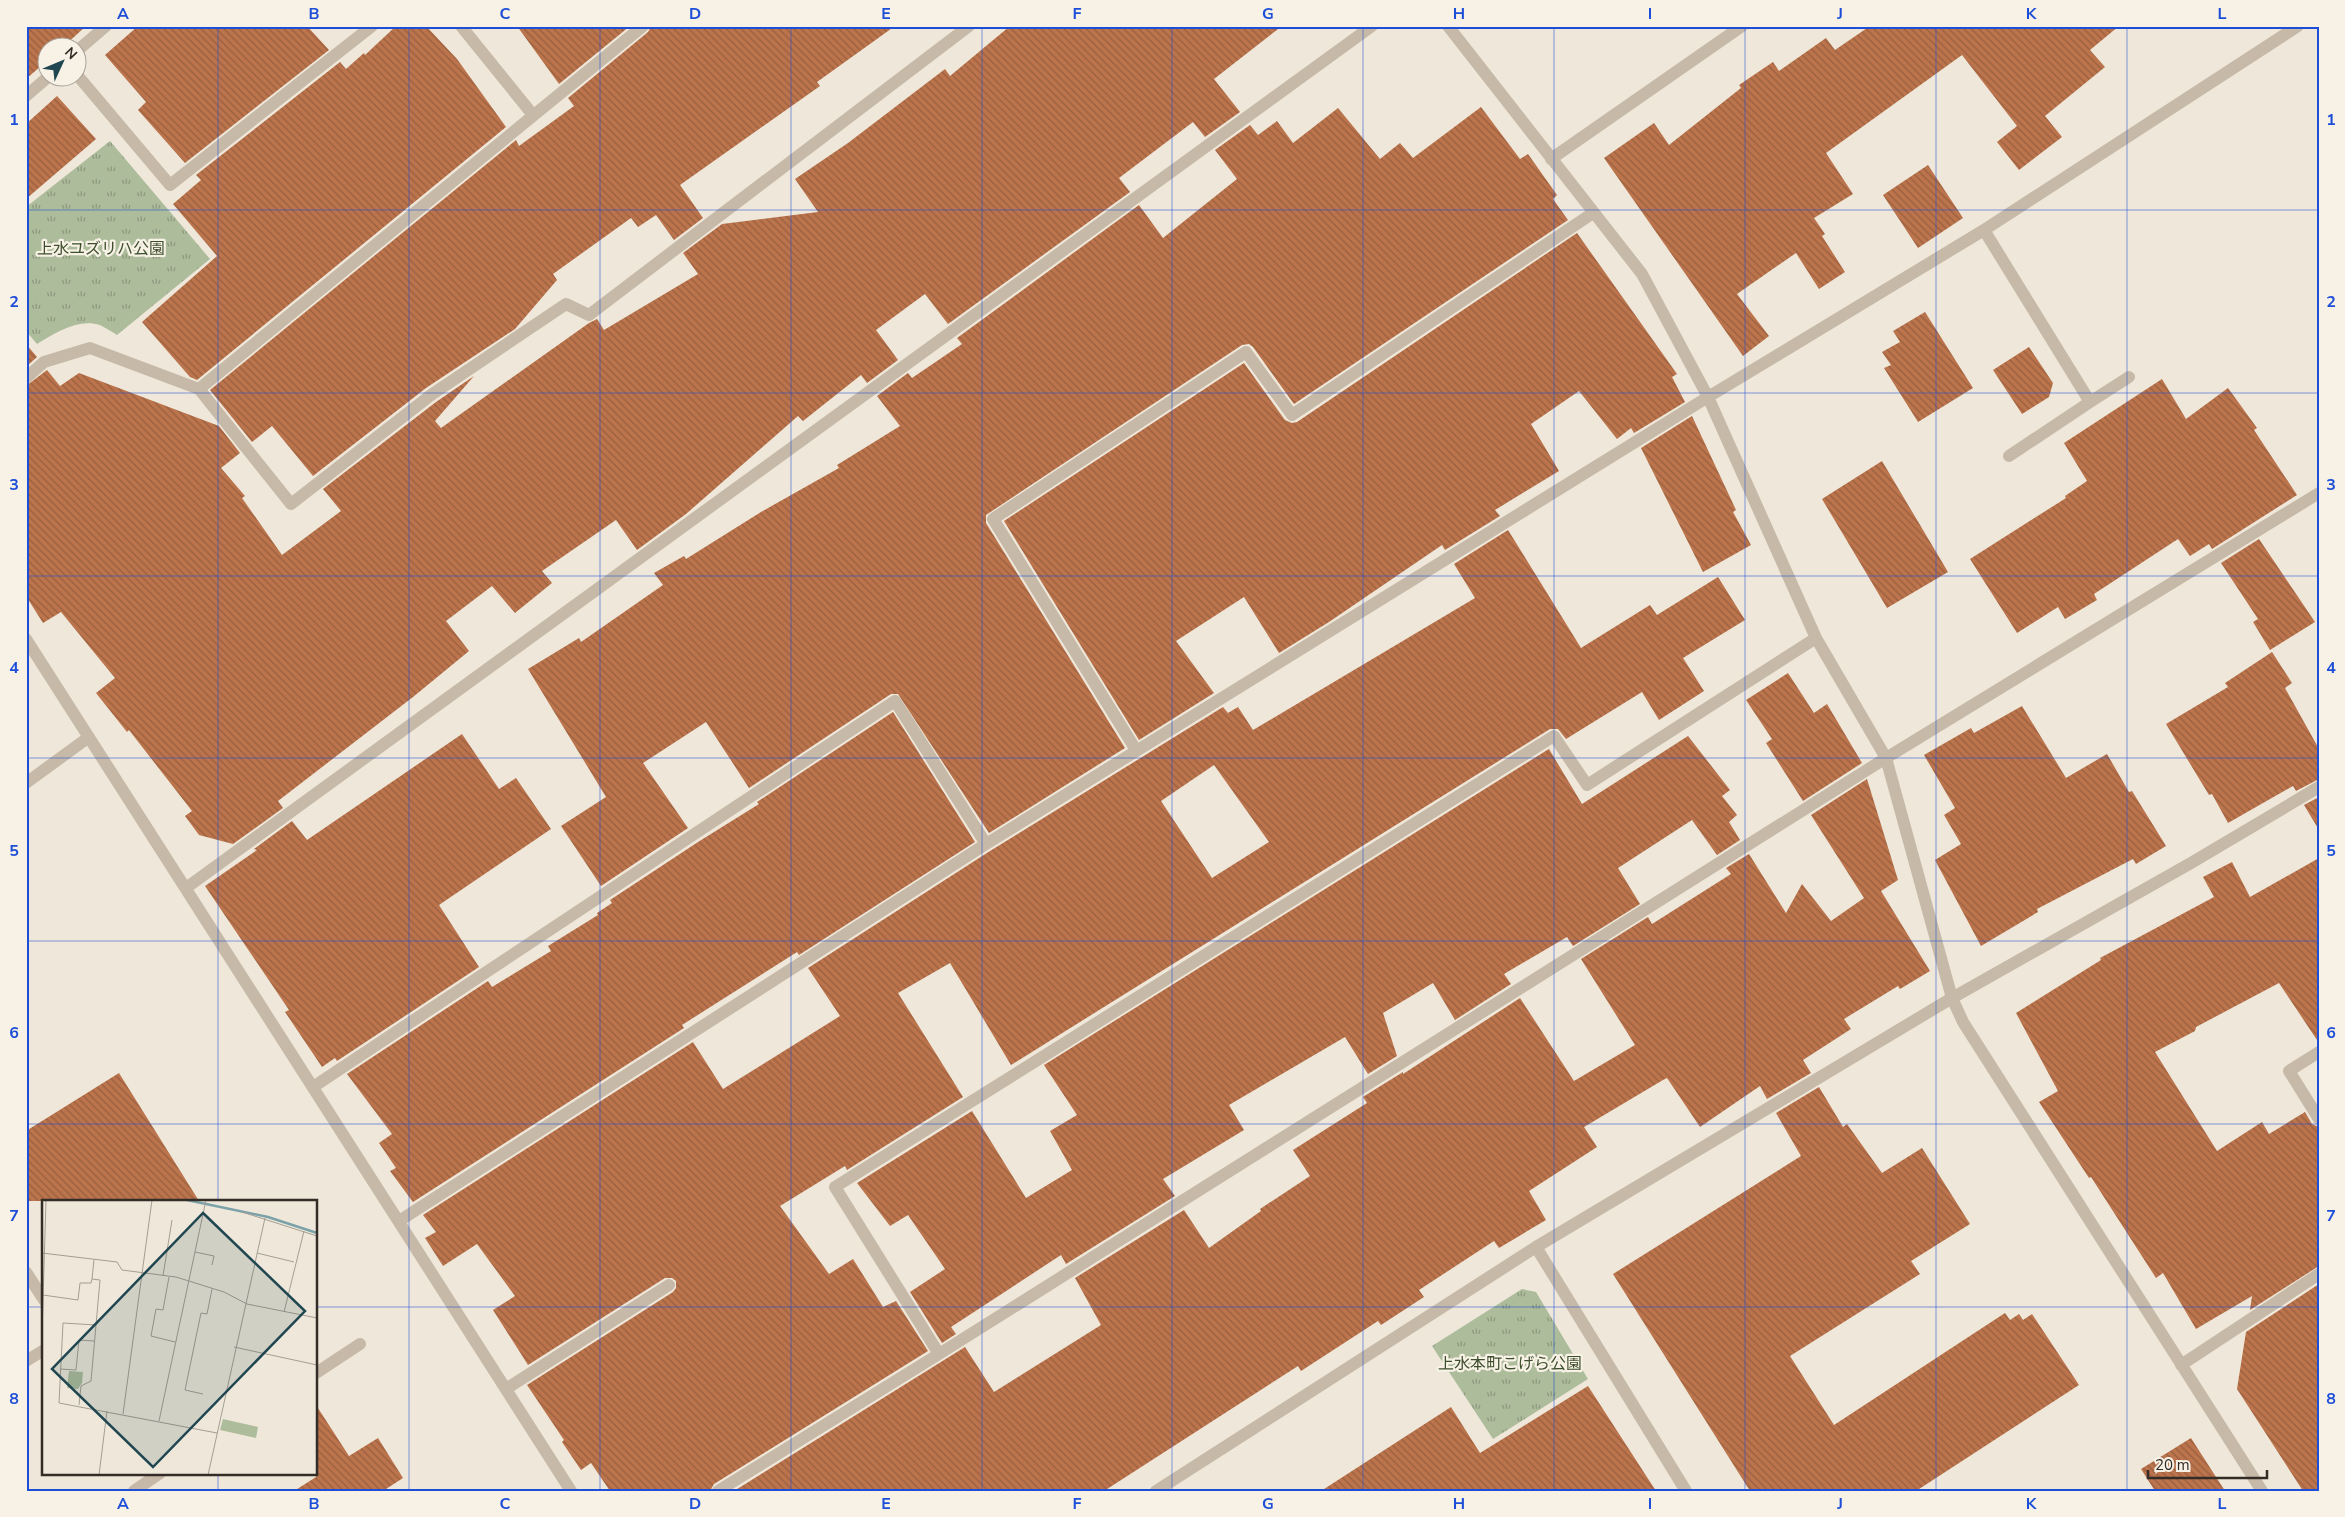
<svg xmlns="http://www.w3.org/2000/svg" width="2345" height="1517" font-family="'Nunito Sans','Noto Sans JP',sans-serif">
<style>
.park{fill:url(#park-tufts)}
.building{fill:url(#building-back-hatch);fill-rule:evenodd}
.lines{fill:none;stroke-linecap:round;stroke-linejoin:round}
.minor{stroke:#c6b9a7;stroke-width:12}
.grid{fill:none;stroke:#1d4ed8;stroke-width:1;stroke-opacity:0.55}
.labels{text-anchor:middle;stroke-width:4.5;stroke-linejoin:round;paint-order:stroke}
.park-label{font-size:16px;fill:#3e4f2d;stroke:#f7f1e6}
.inset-river{fill:none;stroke:#7ca2a9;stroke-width:2.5}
.inset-road{fill:none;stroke:#a49d92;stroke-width:1}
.view{fill:#204751;fill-opacity:0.15;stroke:#204751;stroke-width:2.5}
.inset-edge{fill:none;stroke:#332c27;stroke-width:2.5}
.neatline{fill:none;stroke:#1d4ed8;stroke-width:2}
.grid-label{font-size:16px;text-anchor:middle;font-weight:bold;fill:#1d4ed8}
</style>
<defs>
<pattern id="park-tufts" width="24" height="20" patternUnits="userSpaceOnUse" patternTransform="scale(1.25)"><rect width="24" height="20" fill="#adbc9b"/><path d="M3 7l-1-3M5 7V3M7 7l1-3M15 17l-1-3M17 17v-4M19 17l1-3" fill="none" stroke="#8d997e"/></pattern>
<pattern id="building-back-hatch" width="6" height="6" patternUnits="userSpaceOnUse" patternTransform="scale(1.25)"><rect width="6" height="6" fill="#bb744c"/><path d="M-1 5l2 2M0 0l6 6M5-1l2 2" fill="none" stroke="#995f3f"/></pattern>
</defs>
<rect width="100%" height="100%" fill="#efe8da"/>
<path class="park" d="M110,141L210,259L117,335C112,332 106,328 100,325C78,318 55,333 37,344L26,331V207Z
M1522,1289L1536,1292L1588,1379L1493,1439L1432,1346Z"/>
<path class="building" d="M26,26H86L62,48H48V60L26,79Z
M138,26H307L329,50L185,163L138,110L146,102L105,55Z
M396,26H426L457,59L506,127L197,380L190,377L142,322L217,256L173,204L201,180L196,175L340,62L346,69L364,53L365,55Z
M517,26H630L559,84Z
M651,26H895L817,82L820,86L680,185L703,218L674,240L656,215L638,227L631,218L553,274L557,280L515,329L426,388L313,476L272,426L252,442L210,390L516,140L519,146L574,106L568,98L648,32Z
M1010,26H1282L1214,79L1240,112L1205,137L1193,122L1119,178L1130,192L948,324L925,294L876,330L898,360L867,383L861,375L803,421L798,416L686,514L637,550L616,520L542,571L552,583L515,613L492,586L446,621L469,651L413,697L278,801L283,808L233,844L199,835L185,816L192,811L129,730L127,732L96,693L115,678L61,612L43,623L26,596V386L47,370L60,386L79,373L219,426L240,453L221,468L245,496L242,498L282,555L341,511L323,489L436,402L474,376L435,421L441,428L589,323L597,319L604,330L698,274L683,253L722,224L818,212L795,179L848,143L945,69L950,76Z
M1870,26H2119L2090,50L2105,67L2045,116L2062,137L2019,170L1997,142L2017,126L1962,55L1826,153L1853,194L1814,218L1825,234L1822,236L1845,272L1819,289L1796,253L1737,294L1769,336L1743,356L1604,158L1654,123L1669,145L1741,88L1739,85L1773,62L1779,71L1826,38L1835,50Z
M57,96L96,139L26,199V124Z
M1481,107L1520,159L1528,154L1557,195L1553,199L1568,220L1294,404L1253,347L1249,344L1242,345L986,515V523L1125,748L989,833L898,694H891L749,788L706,722L643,763L688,828L601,886L561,826L606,797L528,669L579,638L581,642L663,585L654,573L684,556L686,559L761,512L839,468L837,465L900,426L877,396L908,373L912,378L962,344L957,338L1139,205L1163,238L1237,179L1215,150L1250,125L1258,135L1277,121L1293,143L1338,108L1380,159L1400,143L1413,158Z
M1928,165L1963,218L1918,248L1883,195Z
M1577,233L1677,374L1672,377L1685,402L1634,433L1631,428L1617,439L1579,391L1531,424L1559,471L1495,510L1500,516L1445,550L1442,545L1329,622L1279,653L1244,597L1176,641L1214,693L1139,740L1004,521L1244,363L1285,420L1292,423L1297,422Z
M1925,312L1973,388L1918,422L1884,368L1891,365L1882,352L1900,342L1893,331Z
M26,344L37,357L26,367Z
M2029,347L2053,383L2049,397L2022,414L1993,370Z
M2162,379L2186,419L2228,388L2257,428L2254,430L2297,495L2212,549L2209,544L2190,556L2178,539L2094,594L2097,600L2065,619L2058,607L2017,633L1970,559L2066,498L2065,496L2087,481L2064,443Z
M1692,416L1736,510L1733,512L1751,545L1703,572L1641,448Z
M1882,461L1948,572L1887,608L1822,499Z
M1508,530L1581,648L1650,605L1657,615L1718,577L1745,620L1683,658L1704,691L1659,720L1642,692L1566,739L1558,729H1550L1011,1065L950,963L898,993L963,1097L847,1170L845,1166L780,1206L829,1274L853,1259L883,1307L896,1301L928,1351L714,1484L710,1491H610L591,1463L581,1470L562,1442L564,1440L527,1385L673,1292L676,1288V1281L672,1278H665L528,1365L493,1310L515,1296L477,1244L443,1266L425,1238L436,1232L423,1215L693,1042L723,1089L840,1016L808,968L990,851L1223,707L1228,713L1238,707L1253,730L1475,598L1454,564ZM1214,765L1269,842L1212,878L1161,801Z
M2259,539L2315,622L2270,650L2253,622L2258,619L2221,563Z
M2272,652L2292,683L2285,688L2319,749V779L2296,791L2293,786L2228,823L2212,794L2209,795L2166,724L2228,687L2225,683Z
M1788,673L1814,713L1827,704L1862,763L1803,801L1766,743L1772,739L1746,700Z
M2022,706L2066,778L2107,754L2129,792L2132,791L2166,846L2136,864L2133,859L2037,909L2038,912L1981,946L1935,860L1961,844L1944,815L1955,808L1924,755L1971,728L1974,733Z
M893,712L975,842L799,955L797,952L682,1025L684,1028L413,1202L390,1171L396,1168L379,1143L392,1134L347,1074L488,981L492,987L551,951L548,946L598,915L597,913L612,903L610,900L698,842L759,804L757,802Z
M462,734L499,789L516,778L551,829L439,905L479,967L337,1061L335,1058L322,1067L285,1012L289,1010L205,886L257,850L254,849L292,821L307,840Z
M1688,736L1730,790L1722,796L1737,815L1729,822L1740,840L1717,855L1692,820L1618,868L1640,904L1573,946L1567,937L1504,974L1511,984L1455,1020L1433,983L1383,1013L1397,1056L1368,1074L1345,1037L1229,1105L1244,1130L1163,1179L1175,1196L1066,1264L1061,1255L951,1327L956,1334L942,1343L910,1292L945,1269L908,1215L890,1226L857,1183L972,1111L1026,1198L1072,1170L1050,1131L1077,1115L1044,1065L1552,747L1549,749L1582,804Z
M1867,779L1898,880L1881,891L1930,971L1900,989L1898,986L1844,1019L1851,1029L1803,1060L1811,1073L1767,1099L1760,1086L1700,1127L1667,1078L1663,1080L1584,1127L1597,1147L1529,1191L1546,1220L1499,1248L1494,1241L1419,1290L1424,1297L1381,1325L1378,1321L1301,1371L1298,1366L1104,1491H734L965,1347L994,1392L1101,1325L1075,1278L1184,1210L1209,1248L1261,1211L1260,1209L1310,1176L1293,1150L1367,1103L1363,1097L1366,1095L1403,1072V1074L1520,998L1574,1081L1635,1045L1581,959L1648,917L1652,924L1731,874L1726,868L1749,854L1786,913L1802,884L1831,921L1864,898L1811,815Z
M2319,797V830L2304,805Z
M2319,858V1043L2279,983L2196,1027L2195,1031L2155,1052L2217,1151L2262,1122L2269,1134L2305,1112L2312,1124L2319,1127V1266L2250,1310L2252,1296L2196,1329L2163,1273L2156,1278L2091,1177L2089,1178L2039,1102L2058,1091L2016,1013L2101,960L2100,958L2214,897L2203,877L2232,862L2250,897Z
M119,1073L199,1201H26V1131Z
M1819,1087L1843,1127L1847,1124L1882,1173L1922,1148L1970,1224L1911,1261L1920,1274L1790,1356L1834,1425L2005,1313L2010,1320L2019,1314L2023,1320L2032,1314L2079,1385L1916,1491H1750L1613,1274L1801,1156L1776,1113Z
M2319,1284V1491H2303L2237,1389L2246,1332Z
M1588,1386L1656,1491H1321L1451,1407L1480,1453Z
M316,1405L349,1456L378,1438L403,1478L383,1491H294L316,1477Z
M2191,1438L2225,1491H2155L2141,1469Z"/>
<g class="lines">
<path class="minor" d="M461,26L533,115
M1448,26L1642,274L1708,397L1816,638L1886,758L1952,998L1963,1022L2262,1491
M78,50L106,26
M78,76L170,185L372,26
M26,96L48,77
M1551,159L1742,26
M1984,230L2090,402L2009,456
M26,378L44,362L90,348L199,389L643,26
M199,389L291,504L431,395L566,304L589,315L969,26
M2090,402L2129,377
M26,639L571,1491
M1136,750L993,519L1246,352L1292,415L1593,213
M26,783L89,737
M186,888L1372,26
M2319,1052L2289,1071L2319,1119
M313,1087L895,701L986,844
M399,1221L986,844L1708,397L1984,230L2298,26
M1536,1247L1686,1491
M26,1272L44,1300
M939,1354L835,1187L1554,736L1587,785L1816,638
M26,1361L44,1350
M2181,1365L2319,1274
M316,1373L360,1344
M506,1389L669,1285
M134,1491L160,1473
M718,1491L939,1354L1886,758L2319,493
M1156,1491L1536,1247L1952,998L2191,863L2319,787"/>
</g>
<path class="grid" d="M218,26V1201M409,26V1491M600,26V1491M791,26V1491M982,26V1491M1172,26V1491M1363,26V1491M1554,26V1491M1745,26V1491M1936,26V1491M2127,26V1491M26,210H2319M26,393H2319M26,576H2319M26,758H2319M26,941H2319M26,1124H2319M26,1307H44M316,1307H2319M218,1473V1491"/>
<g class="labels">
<g class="park-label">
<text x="101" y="254">上水ユズリハ公園</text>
<text x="1510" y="1369">上水本町こげら公園</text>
</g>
</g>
<g transform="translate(42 1200)">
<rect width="275" height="275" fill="#efe8da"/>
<path d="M27,171L41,172L40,183L36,189L25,188ZM181,219L216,227L214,238L178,230Z" fill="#adbc9b"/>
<path class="inset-river" d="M145,0L226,17L275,33"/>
<path class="inset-road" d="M200,12L275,36M153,52L172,56L170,65M0,53L75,62L80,70L134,77L182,92L205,104L275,118M215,53L252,62M121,76L130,20M127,77L121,110L114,109L109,136L133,142M1,95L36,100L38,83H49L50,79M242,112L262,31M54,125L21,123L17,203L175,233M0,134L4,0M192,147L275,165M18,169L34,170L37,140L52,141M161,194L143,190L159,113L165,114L170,89M37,205L39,186L49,181L58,80L50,79L52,60M81,214L110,0M117,221L164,0M57,275L65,211M166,275L223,18"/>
<path class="view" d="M161,13L263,111L111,267L10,169Z"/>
<rect width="275" height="275" class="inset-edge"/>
</g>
<rect width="2345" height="1517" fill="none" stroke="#f7f1e6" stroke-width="55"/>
<g transform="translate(62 62) rotate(46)"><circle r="24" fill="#f7f1e6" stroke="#a9a29a"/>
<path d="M0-4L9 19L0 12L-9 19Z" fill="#204751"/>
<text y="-8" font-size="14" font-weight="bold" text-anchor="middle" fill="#332c27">N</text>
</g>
<path d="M2148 1470v8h119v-8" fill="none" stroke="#332c27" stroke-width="2.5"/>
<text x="2155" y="1470" font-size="15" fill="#332c27" stroke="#f7f1e6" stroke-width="4" paint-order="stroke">20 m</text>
<rect x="28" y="28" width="2290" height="1462" class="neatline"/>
<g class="grid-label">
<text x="123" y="19">A</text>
<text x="314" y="19">B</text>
<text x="505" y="19">C</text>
<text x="695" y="19">D</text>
<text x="886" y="19">E</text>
<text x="1077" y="19">F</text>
<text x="1268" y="19">G</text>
<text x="1459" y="19">H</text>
<text x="1650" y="19">I</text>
<text x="1840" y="19">J</text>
<text x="2031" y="19">K</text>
<text x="2222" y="19">L</text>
<text x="14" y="125">1</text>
<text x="2331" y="125">1</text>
<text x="14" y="307">2</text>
<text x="2331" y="307">2</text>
<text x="14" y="490">3</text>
<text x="2331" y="490">3</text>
<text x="14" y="673">4</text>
<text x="2331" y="673">4</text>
<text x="14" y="856">5</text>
<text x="2331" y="856">5</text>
<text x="14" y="1038">6</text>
<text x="2331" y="1038">6</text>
<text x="14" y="1221">7</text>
<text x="2331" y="1221">7</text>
<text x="14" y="1404">8</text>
<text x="2331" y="1404">8</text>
<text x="123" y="1509">A</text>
<text x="314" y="1509">B</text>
<text x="505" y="1509">C</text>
<text x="695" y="1509">D</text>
<text x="886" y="1509">E</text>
<text x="1077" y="1509">F</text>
<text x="1268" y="1509">G</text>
<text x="1459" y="1509">H</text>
<text x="1650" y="1509">I</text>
<text x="1840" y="1509">J</text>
<text x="2031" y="1509">K</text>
<text x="2222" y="1509">L</text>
</g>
</svg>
